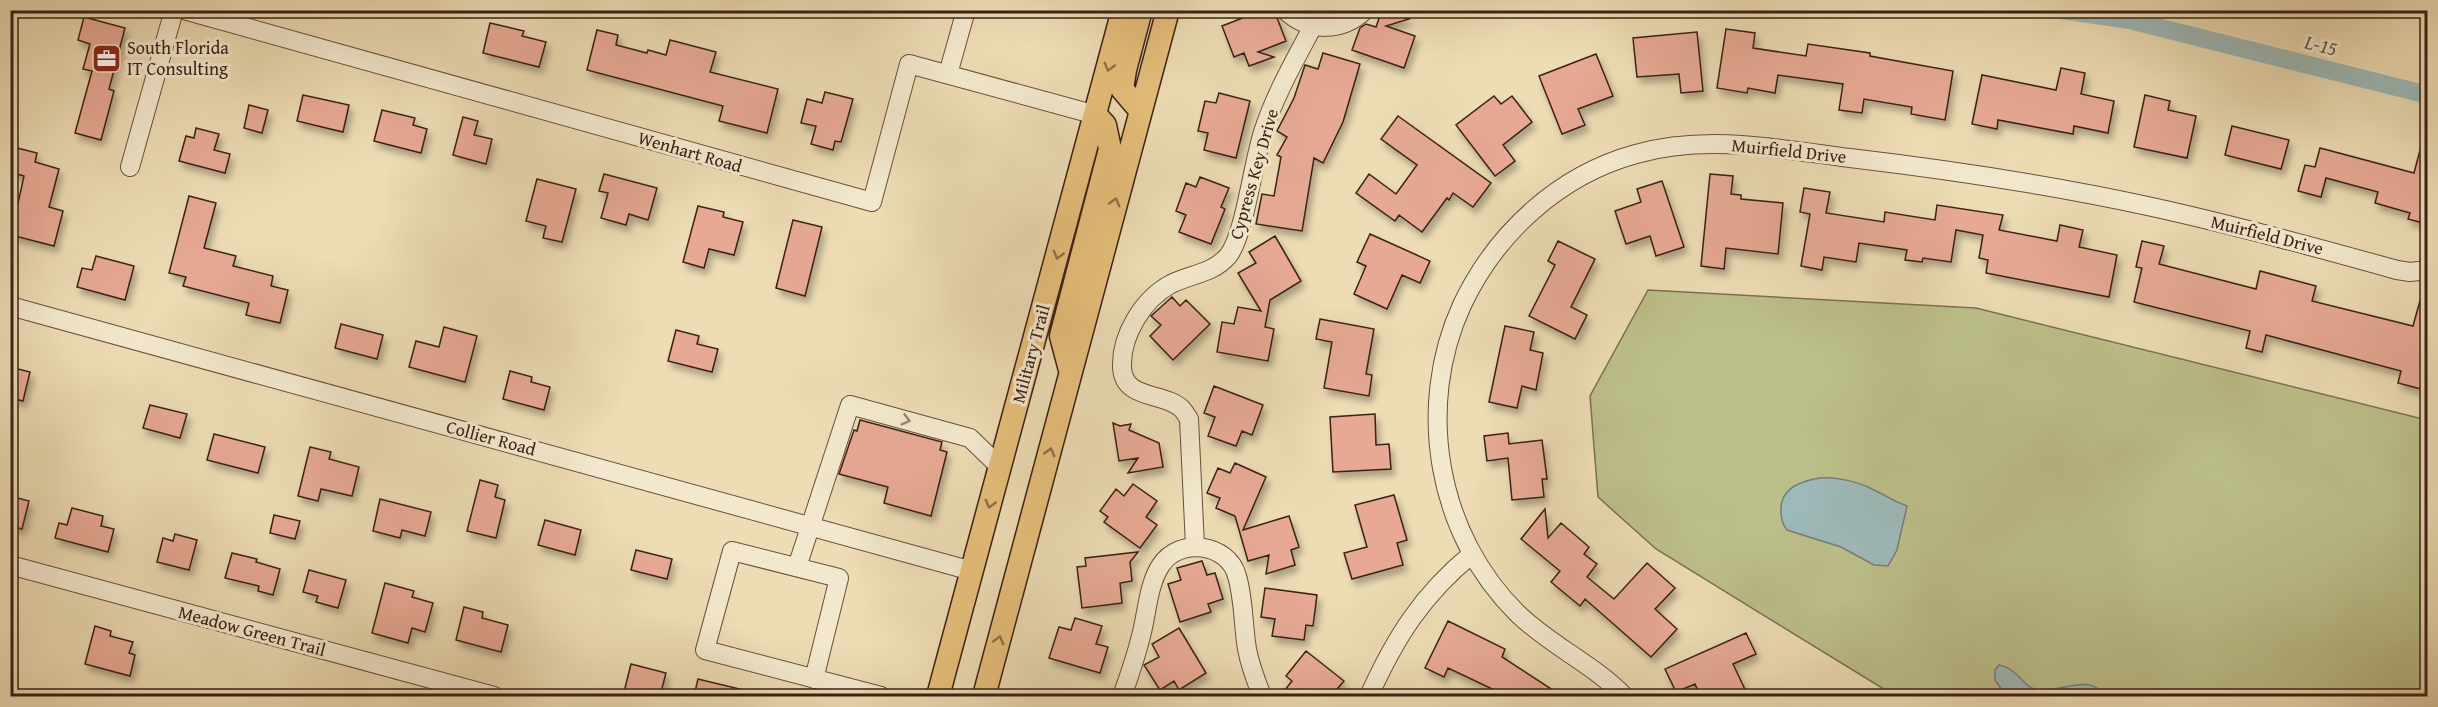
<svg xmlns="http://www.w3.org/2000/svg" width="2438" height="707" font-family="'Gentium Book Plus',serif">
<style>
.green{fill:#bcbf8a;stroke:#7c7050;stroke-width:1.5}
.water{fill:#9db9b8;stroke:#767c77;stroke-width:1.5}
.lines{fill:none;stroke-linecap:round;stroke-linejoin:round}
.canal{stroke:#9db9b8;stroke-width:18}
.building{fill:#e7a994;stroke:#3b2016;stroke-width:1.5;filter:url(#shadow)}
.minor-casing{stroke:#684f3e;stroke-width:20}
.major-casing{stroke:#3b2016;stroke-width:25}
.minor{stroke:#f3e8ce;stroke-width:18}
.major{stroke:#e6be7a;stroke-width:22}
.oneway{stroke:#906f48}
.oneway2{stroke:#978472}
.labels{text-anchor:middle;stroke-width:6;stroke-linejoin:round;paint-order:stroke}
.poi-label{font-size:18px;fill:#3b2016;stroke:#f3e8ce;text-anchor:start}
.street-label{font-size:18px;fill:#3b2016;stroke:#f3e8ce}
.water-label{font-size:20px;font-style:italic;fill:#584e47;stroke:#f3e8ce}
</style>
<defs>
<filter id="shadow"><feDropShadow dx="3.5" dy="6" stdDeviation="3" flood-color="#0004"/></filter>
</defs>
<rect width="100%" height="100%" fill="#eddcb4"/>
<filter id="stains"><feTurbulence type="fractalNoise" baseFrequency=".00333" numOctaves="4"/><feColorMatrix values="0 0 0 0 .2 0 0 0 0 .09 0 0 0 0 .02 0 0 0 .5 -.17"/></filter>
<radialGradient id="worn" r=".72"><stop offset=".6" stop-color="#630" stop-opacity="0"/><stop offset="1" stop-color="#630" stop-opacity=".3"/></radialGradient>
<path class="green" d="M1648,290L1976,308L2427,420V696H1895L1656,549L1598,497L1590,396Z"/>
<path class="water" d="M1820,478C1836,477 1857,481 1872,489C1885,495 1893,501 1907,506L1897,550L1888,566L1874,565L1841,547L1787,530C1783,525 1781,519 1781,512C1779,489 1800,481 1820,478Z
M1999,665C2018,668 2023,688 2038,690C2061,693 2089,672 2105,696H2006L1995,680V670Z"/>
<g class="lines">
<path class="canal" d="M2062,10L2129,20L2428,95"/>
</g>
<path class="building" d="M1263,10H1274L1286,41L1258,52L1274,57L1249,66L1244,53L1234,57L1222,26Z
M1382,10L1409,19L1386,26L1415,36L1404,68L1352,50L1360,28L1366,24L1376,27Z
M84,17L125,28L109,89L114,91L101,140L75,133L92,71L83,69L90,44L78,40Z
M490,23L524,31L522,36L546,42L539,67L483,53Z
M1726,29L1755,33L1753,48L1806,56L1808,44L1870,53V56L1953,71L1945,120L1911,114L1912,107L1864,99L1862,113L1839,110L1843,84L1778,75L1775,93L1748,88L1747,93L1717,88Z
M597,30L618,35L616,45L647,53L648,50L666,55L670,40L716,52L710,72L778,89L767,133L719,121L723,106L587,70Z
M1697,32L1703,91L1681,93L1679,74L1637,77L1633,38Z
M1323,53L1360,64L1343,122L1323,163L1314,158L1302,231L1256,224L1262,194L1274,196L1281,157L1277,155L1287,137L1277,131L1294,98L1305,65L1318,69Z
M1596,54L1613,96L1578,109L1585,125L1562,134L1539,76Z
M2061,68L2085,73L2081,94L2114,101L2108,133L2074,126L2073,134L1998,120L1997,129L1972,124L1982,75L2056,90Z
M825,92L853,99L841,142L835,141L833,150L811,144L816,126L801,123L807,99L822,103Z
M1219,93L1250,101L1236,158L1204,150L1208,133L1198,131L1205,101L1216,103Z
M303,95L349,105L343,132L297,121Z
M2145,95L2170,101L2168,110L2196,116L2187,158L2134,147Z
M1494,96L1501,104L1512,96L1532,122L1503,145L1515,161L1495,176L1456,125Z
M249,105L268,110L262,133L244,128Z
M382,110L415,118L413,125L427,129L421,153L374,141Z
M1398,116L1491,183L1473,207L1453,193L1449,200L1447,198L1422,232L1399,215L1395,221L1356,193L1369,174L1396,194L1417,165L1381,139Z
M463,117L478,121L474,135L492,139L486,164L453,155Z
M2232,126L2289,140L2281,169L2225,155Z
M196,128L219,134L214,150L230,154L225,173L179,161L186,136L194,138Z
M2423,139H2427V224L2408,219L2410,213L2375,203L2378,192L2326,178L2321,197L2298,191L2305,165L2315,167L2320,148L2414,173Z
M17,148L37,153L35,162L59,169L49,207L63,211L54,246L11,235L24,176L10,172Z
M604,174L657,188L648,220L629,214L626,225L601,218L608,193L599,191Z
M1710,174L1733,176L1731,194L1741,195V199L1783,203L1778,254L1726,248L1724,269L1701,266Z
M1200,177L1229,188L1221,207L1225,209L1211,244L1179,232L1186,215L1176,211L1186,183L1196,187Z
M537,179L576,189L562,242L543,238L546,226L526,221Z
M1662,181L1684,247L1656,256L1650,236L1626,244L1615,211L1641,202L1637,189Z
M1804,188L1830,192L1826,213L1884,222L1885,212L1935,220L1937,205L2003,215L1999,230L2057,241L2060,225L2083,230L2079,247L2117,255L2109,297L1986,273L1988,260L1979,258L1983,235L1956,230L1951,262L1923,258L1922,262L1905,260L1907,250L1859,243L1856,262L1824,257L1822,270L1801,266L1810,214L1800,212Z
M189,196L216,203L204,248L236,256L233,266L273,276L271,286L288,290L280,323L246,315L249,303L183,286L186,277L169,273Z
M698,206L724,212L723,217L743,222L734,255L709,249L704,268L683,262Z
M793,220L822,227L805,296L776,288Z
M1370,234L1430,261L1420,283L1402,275L1387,309L1354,294L1366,266L1357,262Z
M1275,236L1301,281L1270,300L1265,327L1274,329L1268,361L1217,352L1222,322L1234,324L1238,307L1261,311L1238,273L1256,263L1249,252Z
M1558,241L1595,259L1571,307L1587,315L1575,339L1529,316L1555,265L1548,261Z
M2142,241L2164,246L2159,264L2256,289L2260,271L2316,286L2312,301L2413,326L2423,290L2427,291V366L2421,389L2398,383L2401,371L2266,335L2262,352L2246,348L2250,331L2134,302L2142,268L2136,267Z
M96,256L134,266L125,300L77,287L82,268L92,270Z
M1172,297L1180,306L1186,300L1210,324L1173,360L1150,336L1161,325L1151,316Z
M1320,319L1374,329L1366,374L1372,375L1369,396L1324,388L1332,342L1316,339Z
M341,324L383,335L377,359L335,348Z
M1505,326L1534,332L1530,350L1543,353L1536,390L1522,386L1517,408L1489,402Z
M444,327L477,336L465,382L409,367L416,341L439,347Z
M676,330L699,336L697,344L718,349L712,372L668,361Z
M10,367L30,372L23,401L10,398Z
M510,371L532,377L531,382L550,387L544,410L503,399Z
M1214,386L1263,405L1252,435L1242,431L1236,446L1208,436L1215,417L1204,413Z
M150,405L187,414L180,438L143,428Z
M1375,414L1376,445L1389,444L1391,469L1333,472L1330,417Z
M860,420L942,442L940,450L947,452L931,516L884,503L888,487L839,474L854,430L857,431Z
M1113,423L1120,426L1131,424L1129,430L1159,443L1163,467L1128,473L1138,458L1119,461Z
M1508,433L1509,444L1542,440L1547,479H1542L1544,497L1512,500L1508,458L1487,461L1484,436Z
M214,434L265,447L258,473L207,460Z
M310,447L331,452L329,459L359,467L352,496L321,489L318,501L298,496Z
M1235,463L1266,477L1243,530L1289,516L1299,547L1291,550L1295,565L1266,574L1269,555L1248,561L1235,516L1216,508L1220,498L1207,493L1218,468L1230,473Z
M480,480L498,485L495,497L505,500L496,538L467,531Z
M1133,484L1157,501L1146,517L1157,525L1140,548L1104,522L1108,517L1100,511L1116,489L1124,496Z
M1394,495L1407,540L1397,543L1403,565L1352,579L1344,553L1367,547L1355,505Z
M10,496L29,501L22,529L10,526Z
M380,499L431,512L425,536L402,530L400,538L373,531Z
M72,508L103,516L101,526L114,529L108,552L55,538L59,523L67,525Z
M1545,509L1548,538L1561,523L1589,547L1584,554L1597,564L1587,577L1614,599L1647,563L1675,588L1655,609L1677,629L1651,657L1585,599L1580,606L1551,582L1560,571L1521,539Z
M274,515L300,521L295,539L270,533Z
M545,520L581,530L575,555L538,545Z
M175,534L197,540L189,570L157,562L163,538L173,541Z
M636,550L672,559L667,579L631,570Z
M1138,552L1130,562L1132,581L1120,583L1122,603L1082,608L1077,567L1086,566L1085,558Z
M232,553L257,559L256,562L280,569L273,595L258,591L259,586L225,578Z
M1202,561L1207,575L1215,573L1223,599L1208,604L1211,612L1180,622L1168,584L1181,580L1177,568Z
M309,570L346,580L338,608L316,602L318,596L303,592Z
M385,583L414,591L412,597L433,603L425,632L412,628L408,643L372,633Z
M1265,588L1317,595L1313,626L1306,625L1304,640L1272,636L1275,619L1261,617Z
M464,607L483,612L482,618L508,625L501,652L456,640Z
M1075,618L1102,626L1096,644L1108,647L1100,673L1049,658L1059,627L1071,630Z
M1448,621L1505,649L1502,657L1562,696H1507L1448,668L1444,677L1425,668Z
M95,626L111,631L110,636L133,642L129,653L135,655L130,676L85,664Z
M1179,628L1206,673L1179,690L1174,681L1160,690L1144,665L1159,657L1152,644Z
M1746,633L1756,654L1733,664L1748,696H1700L1695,684L1676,692L1665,669Z
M1306,651L1344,681L1331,696H1280L1292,681L1286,676Z
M631,664L666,673L660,696H623Z
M698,679L748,691V696H694Z"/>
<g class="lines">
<defs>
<path id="minor" d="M184,10L872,202L909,64L1096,115
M1285,10C1308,33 1343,32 1365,10
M948,74L966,10
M130,167L174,10
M10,306L972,571
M1195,546L1189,419C1187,416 1184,411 1181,408C1163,392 1123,400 1122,367C1121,335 1143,299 1171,284C1191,274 1212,274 1228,256C1245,235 1253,160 1264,129C1276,93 1295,60 1313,26
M10,565L494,696
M797,567L850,405L970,438L1000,467
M814,679L839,578L732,551L705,650L881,696
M1122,696C1129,677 1136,656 1141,636C1147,614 1148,584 1161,565C1179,537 1228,543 1237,576C1244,600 1243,625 1247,649C1250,665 1256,681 1262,696
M1369,696C1395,638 1422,595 1472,554
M1624,696C1593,664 1551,646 1518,614C1437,535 1415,407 1462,305C1496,233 1559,175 1636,154C1707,134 1779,149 1850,158C1951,170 2052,185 2152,207C2234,225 2315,247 2397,270L2410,272L2428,270"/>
<path id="major" d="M1140,110L1122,89L1125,70L1141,10
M1070,370L1061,336L1110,149L1105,125L1096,115
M938,696L1123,10
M984,696L1168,10"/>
</defs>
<use href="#minor" class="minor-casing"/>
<use href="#major" class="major-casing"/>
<use href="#minor" class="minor"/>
<use href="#major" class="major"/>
</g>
<defs><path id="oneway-chevron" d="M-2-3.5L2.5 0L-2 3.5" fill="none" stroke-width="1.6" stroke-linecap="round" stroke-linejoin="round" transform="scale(1.5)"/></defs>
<g class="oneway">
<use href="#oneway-chevron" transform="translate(1109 67) rotate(105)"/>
<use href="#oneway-chevron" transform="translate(1115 202) rotate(-75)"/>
<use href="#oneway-chevron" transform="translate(1058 255) rotate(105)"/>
<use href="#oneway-chevron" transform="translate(1050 452) rotate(-75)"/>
<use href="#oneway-chevron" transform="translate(990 504) rotate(105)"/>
<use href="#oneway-chevron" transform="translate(999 640) rotate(-75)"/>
</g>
<use class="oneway2" href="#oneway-chevron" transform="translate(906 420) rotate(15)"/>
<defs>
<symbol id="office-square" viewBox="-11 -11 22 22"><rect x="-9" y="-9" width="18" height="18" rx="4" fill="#8f2418" stroke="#f3e8ce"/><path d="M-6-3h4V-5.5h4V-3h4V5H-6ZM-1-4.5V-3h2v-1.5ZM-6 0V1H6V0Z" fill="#fff"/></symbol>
</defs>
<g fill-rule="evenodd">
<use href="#office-square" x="90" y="42" width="33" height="33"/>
</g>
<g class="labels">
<g class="poi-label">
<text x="127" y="54">South Florida<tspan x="127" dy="21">IT Consulting</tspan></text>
</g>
<g class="street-label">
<text transform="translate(1789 151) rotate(6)" y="6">Muirfield Drive</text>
<text transform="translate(690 152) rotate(16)" y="6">Wenhart Road</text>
<text transform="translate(1254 174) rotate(-74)" y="6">Cypress Key Drive</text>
<text transform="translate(2267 235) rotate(14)" y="6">Muirfield Drive</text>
<text transform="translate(1031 354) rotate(-75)" y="6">Military Trail</text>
<text transform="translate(491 438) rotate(15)" y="6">Collier Road</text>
<text transform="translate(252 631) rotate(15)" y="6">Meadow Green Trail</text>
</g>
<g class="water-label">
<text transform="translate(2321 45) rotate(14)" y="7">L-15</text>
</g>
</g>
<rect width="2438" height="707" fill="none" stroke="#eddcb4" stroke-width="36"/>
<rect x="12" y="12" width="2414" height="683" fill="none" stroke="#3b2016" stroke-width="3"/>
<rect x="18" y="18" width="2402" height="671" fill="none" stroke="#3b2016" stroke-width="1.5"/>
<rect width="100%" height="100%" filter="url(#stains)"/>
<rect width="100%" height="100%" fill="url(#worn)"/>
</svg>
